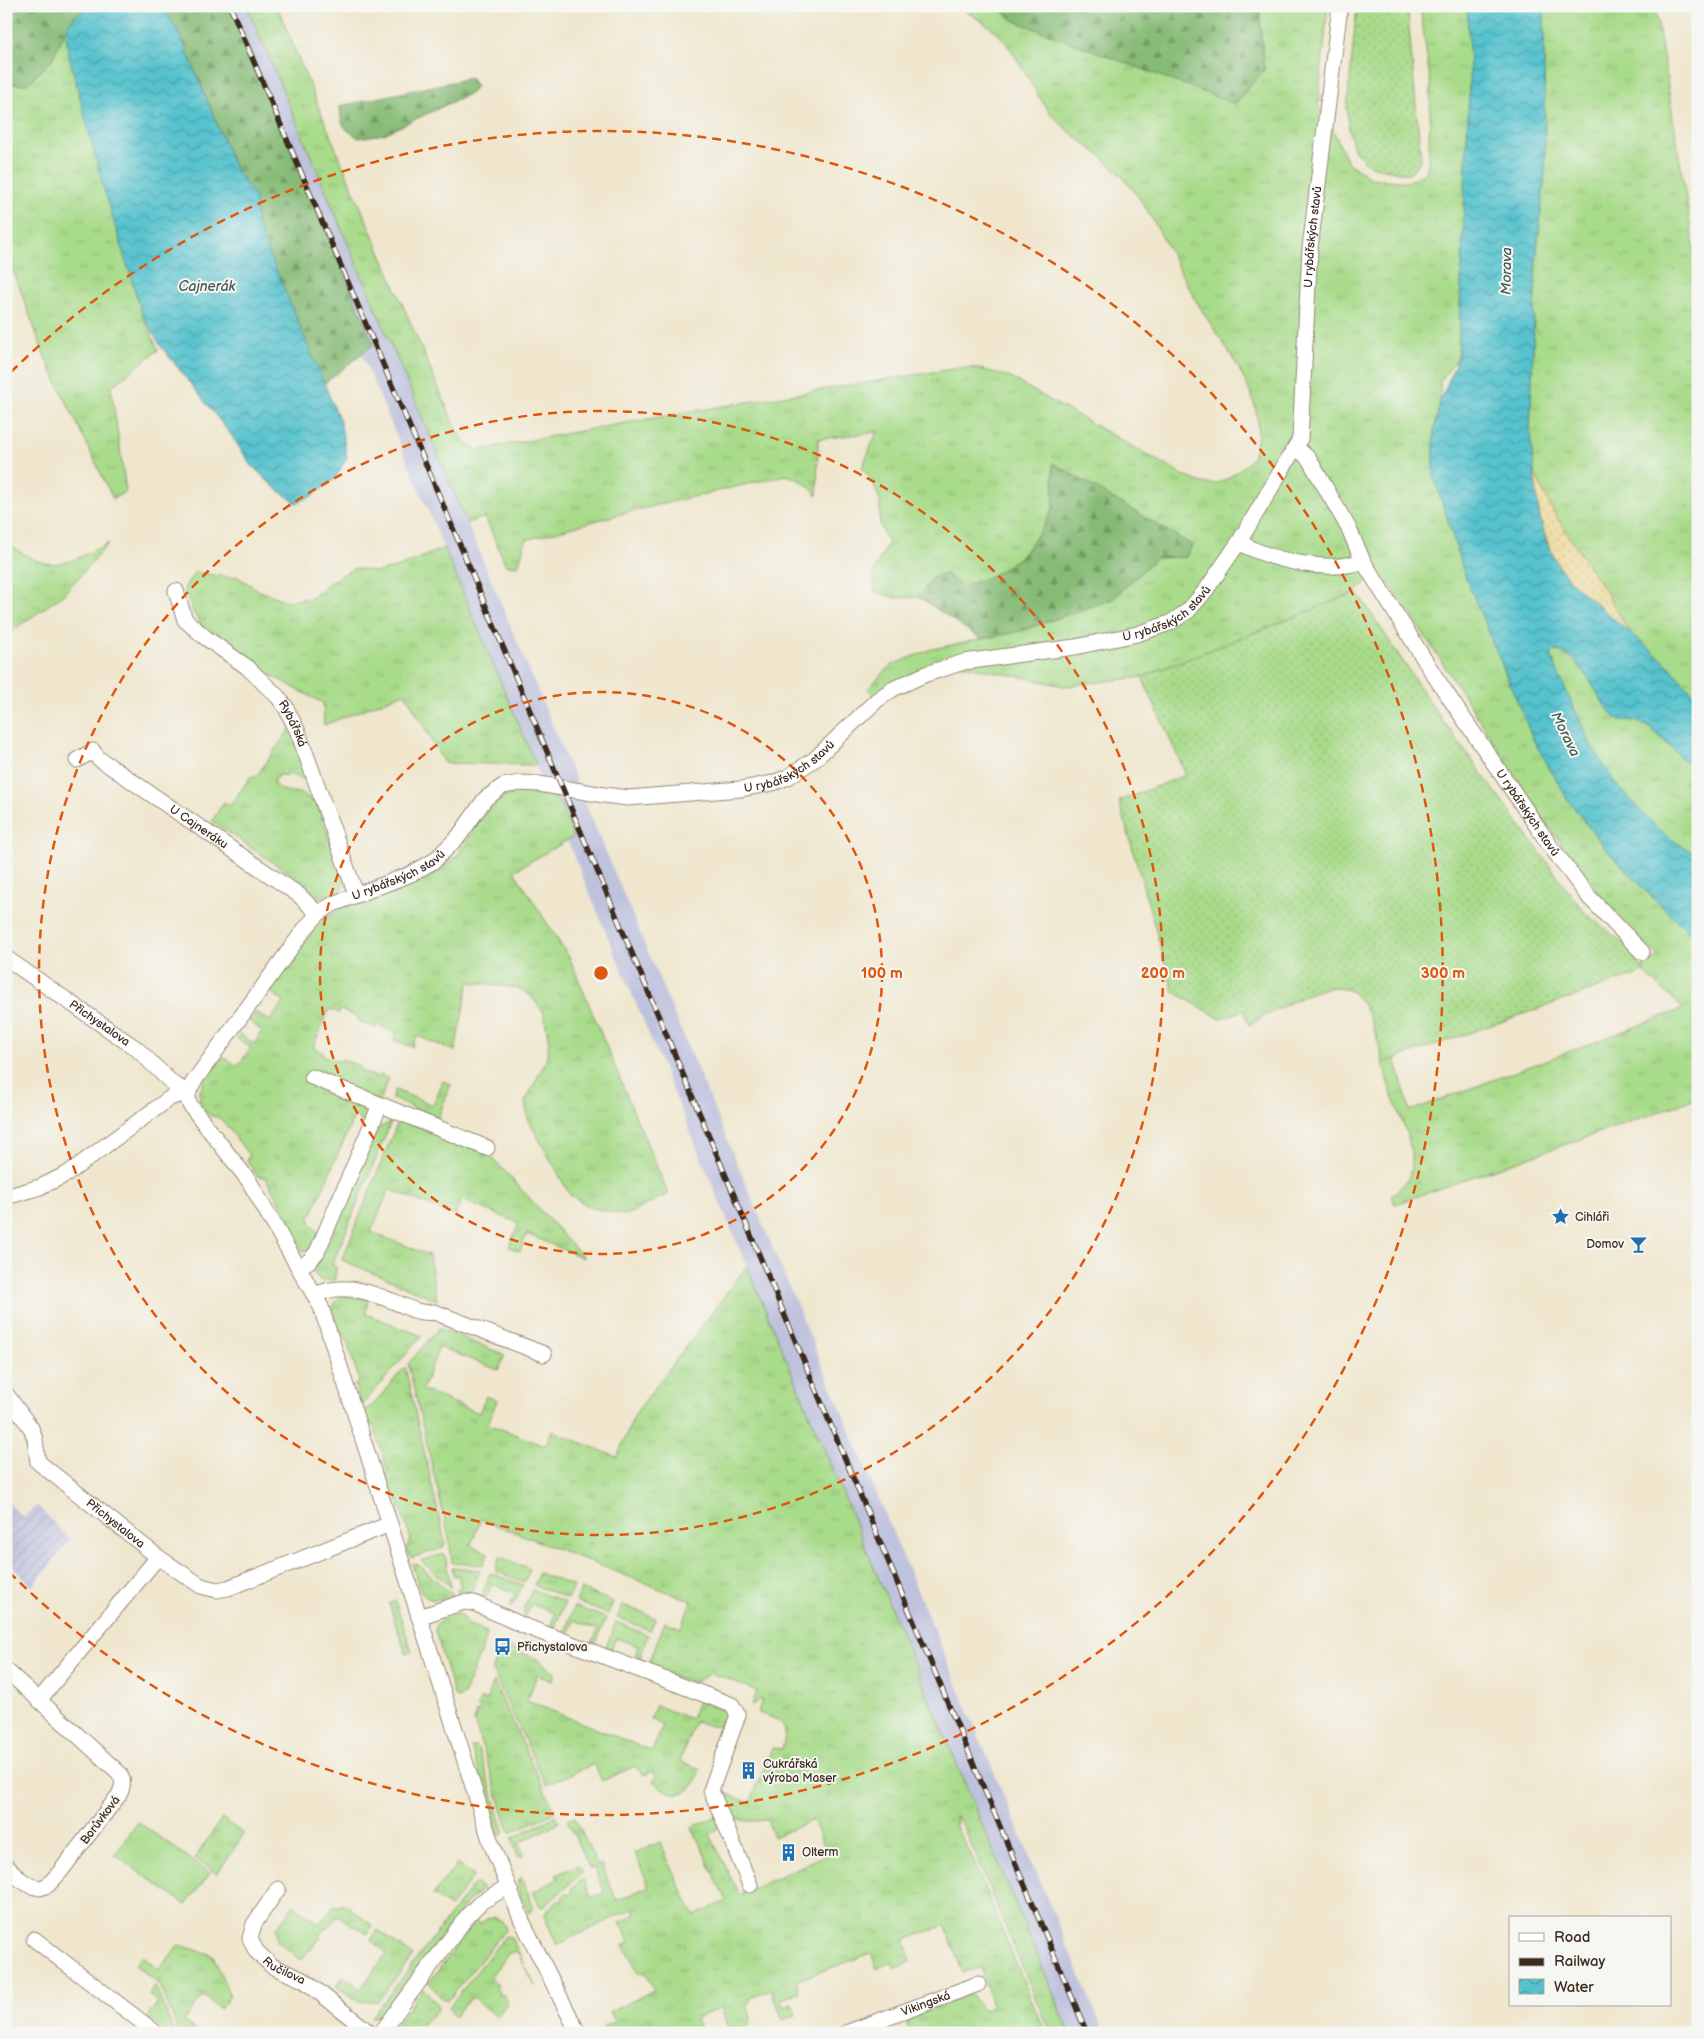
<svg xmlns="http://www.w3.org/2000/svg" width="1704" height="2039" font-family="'Balsamiq Sans',sans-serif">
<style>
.industrial{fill:url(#industrial-furrows)}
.railway{fill:#bfc2dd}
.grass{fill:url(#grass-tufts);stroke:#728254}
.forest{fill:url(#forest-firs);stroke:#60724a}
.sand{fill:url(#sand-dots);stroke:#94825e}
.garden{fill:url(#garden-dots);stroke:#728254}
.pitch{fill:#a8db8a;stroke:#728254}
.water{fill:url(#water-waves);stroke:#487676}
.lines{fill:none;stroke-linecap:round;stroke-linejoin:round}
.street-casing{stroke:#958876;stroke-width:17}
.street{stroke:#fff;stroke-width:15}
.rail-casing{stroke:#3b2a1e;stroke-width:5.5}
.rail{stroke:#f6f6f2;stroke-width:4;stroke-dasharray:11;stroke-linecap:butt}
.ring{fill:none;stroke:#df570d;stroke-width:2.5;stroke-dasharray:9 6}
.labels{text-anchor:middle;stroke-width:4;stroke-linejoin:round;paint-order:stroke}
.street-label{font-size:12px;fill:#3b2a1e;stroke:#f6f6f2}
.poi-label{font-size:12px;fill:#3b2a1e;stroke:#f6f6f2;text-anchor:start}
.water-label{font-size:14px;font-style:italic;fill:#435853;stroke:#f6f6f2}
.centre{fill:#df570d;stroke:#f6f6f2;stroke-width:2.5}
.ring-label{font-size:15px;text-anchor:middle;font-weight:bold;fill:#df570d;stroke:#f6f6f2;stroke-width:4;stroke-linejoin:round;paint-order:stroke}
</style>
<defs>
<pattern id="industrial-furrows" width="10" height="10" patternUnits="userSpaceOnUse" patternTransform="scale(1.25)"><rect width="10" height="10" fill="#bfc2dd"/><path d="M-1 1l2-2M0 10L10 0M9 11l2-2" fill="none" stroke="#a5a7bd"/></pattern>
<pattern id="grass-tufts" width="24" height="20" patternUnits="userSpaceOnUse" patternTransform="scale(1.25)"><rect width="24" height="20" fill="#a8db8a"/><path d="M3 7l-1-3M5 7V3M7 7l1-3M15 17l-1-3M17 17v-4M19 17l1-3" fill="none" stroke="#92bc77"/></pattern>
<pattern id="forest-firs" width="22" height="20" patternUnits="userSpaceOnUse" patternTransform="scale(1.25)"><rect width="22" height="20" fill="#86bb76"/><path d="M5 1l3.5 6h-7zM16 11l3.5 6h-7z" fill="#6f9860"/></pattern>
<pattern id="sand-dots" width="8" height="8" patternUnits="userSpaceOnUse" patternTransform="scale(1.25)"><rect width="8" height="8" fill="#eeda9e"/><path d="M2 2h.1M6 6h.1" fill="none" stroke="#cdbb88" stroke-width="1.8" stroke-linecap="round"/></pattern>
<pattern id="garden-dots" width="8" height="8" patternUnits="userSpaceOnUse" patternTransform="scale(1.25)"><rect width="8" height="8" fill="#a8db8a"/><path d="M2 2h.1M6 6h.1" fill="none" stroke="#92bc77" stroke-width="1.8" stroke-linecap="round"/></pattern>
<pattern id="water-waves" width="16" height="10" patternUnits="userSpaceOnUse" patternTransform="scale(1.25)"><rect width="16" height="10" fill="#55c2ce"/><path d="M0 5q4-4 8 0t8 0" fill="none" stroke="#489ea7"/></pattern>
</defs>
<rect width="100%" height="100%" fill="#f6f6f2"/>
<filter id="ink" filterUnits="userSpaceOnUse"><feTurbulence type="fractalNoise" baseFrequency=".02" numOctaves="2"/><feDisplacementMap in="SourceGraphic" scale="10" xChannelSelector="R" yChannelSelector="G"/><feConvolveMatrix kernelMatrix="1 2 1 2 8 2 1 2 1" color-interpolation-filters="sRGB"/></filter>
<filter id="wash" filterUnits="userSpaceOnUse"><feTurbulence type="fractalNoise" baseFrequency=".0096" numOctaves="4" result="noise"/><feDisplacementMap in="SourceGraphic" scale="20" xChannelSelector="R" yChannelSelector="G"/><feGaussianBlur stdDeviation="1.12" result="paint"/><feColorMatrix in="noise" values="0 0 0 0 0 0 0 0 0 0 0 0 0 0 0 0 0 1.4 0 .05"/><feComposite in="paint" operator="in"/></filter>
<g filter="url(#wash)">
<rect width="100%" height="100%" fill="#efe6cd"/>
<path class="industrial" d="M6,1501L23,1517L37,1505L70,1540L32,1587L6,1559Z"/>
<path class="railway" d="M214,6H247L467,523L1104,2033H1070L444,548Z"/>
<path class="grass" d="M247,6H277L340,159L447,408C455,423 461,447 479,450C639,419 799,393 959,368H978L1009,377L1183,475C1202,484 1212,489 1231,476C1238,471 1250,463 1253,456C1258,444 1259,427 1257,415C1249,373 1213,332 1193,295C1171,257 1155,215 1126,181C1106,156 1075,140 1053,116C1034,94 1024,66 1006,43C995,27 974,17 958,6H996L1017,22L1264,70L1259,6H1328L1318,106L1327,117L1348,163L1361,172L1370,178L1407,182L1425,173L1428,164L1431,88L1420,6H1467L1470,67L1458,357L1440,381V402L1434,431V477L1466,578L1533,739L1568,800L1605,848L1650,895L1698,940V1098L1395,1204L1391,1196C1398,1189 1409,1182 1411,1172C1417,1149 1397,1112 1390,1089C1387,1081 1385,1071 1383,1063L1395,1058L1410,1111L1683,1009L1644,972L1643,966L1659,956L1641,940L1594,888L1545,821L1410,613L1378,569L1357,592L1142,677L1064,686L958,664L877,700L868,688L892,665L932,649L1017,632L1113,599L1156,558L1186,557L1053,463L1054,506L1044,526L1022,556L997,573L963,587L933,577L919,597L895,598L874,591V571L888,543L880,525V501L872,480L862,468L877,432L818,439L817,496C808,484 800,479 786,475L624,513L526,540L518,566L506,565L485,517L467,523Z
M1544,6H1655L1698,273V699L1666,663L1618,623L1535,484L1530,434L1536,260L1545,173Z
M65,29L96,158L142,314L158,350L111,387L126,491L113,499L45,357L6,251V84H27L51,61Z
M6,542C51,576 63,565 109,543L63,595L6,635Z
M444,548L536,765L444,763L405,693L324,725L323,703L265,672L206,633L192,610L184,588L195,572L231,578L236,576L260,591L286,601L312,598L329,583L354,568L377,572L399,567Z
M1554,651C1576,651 1606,702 1619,720L1637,721L1651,728L1698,774V856L1662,833L1617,786L1591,745L1555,666L1551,654Z
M292,726L307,776L301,779L293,775H279L274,780V785L282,790L299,793L317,803L343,878C343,905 321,906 305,890V884L212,821L224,802L230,806L251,776L255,778Z
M517,791C529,795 531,791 540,792C563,796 566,817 573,837L514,871L570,959L668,1194L626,1215L592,1208L570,1195L528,1119L525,1102L546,1061L549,1043L544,1013L530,995L518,988L469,982L455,1051L417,1036L412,1047L394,1040L396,1033L377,1025L376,1028L358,1021L359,1017L340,1010L339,1013L329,1009L313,1047L323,1052L322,1055L341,1062L342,1059L361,1067L359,1070L378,1078L380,1075L389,1079L380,1100L352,1098L374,1111L365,1126L355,1115L310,1218V1222L319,1234L310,1249L303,1251C296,1244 286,1229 290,1220L266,1178L257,1176L247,1160L249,1155C242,1147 227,1124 219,1118C216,1116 212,1117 208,1114C187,1093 210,1074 223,1057L238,1066L251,1048L237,1038L240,1034L254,1044L262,1031L249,1021L256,1012L270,1021L284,1002L271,992C284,973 308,932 325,919C347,903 376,893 401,886C417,881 433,877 446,866C478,840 471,807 517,791Z
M443,1081L451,1084L438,1118L392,1098L395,1090L433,1105Z
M402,1120L490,1155L584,1258L527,1234L520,1251L509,1247L519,1223L462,1200L455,1216L389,1189L371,1232L429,1255L437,1300L342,1260L398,1121Z
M391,1122L332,1265L336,1267L335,1280L321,1281L314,1273L315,1266L320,1261L376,1133L379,1128Z
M747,1266L1070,2033H1050L965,1830L956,1815L957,1824L954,1823L971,1855L1045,2033H912L907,2023L910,2018L970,1994L984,2011L992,2005L981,1967L963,1973L945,1925L904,1940L911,1962L895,1969L892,1962L877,1969L871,1953L796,1981L799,1992L780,2000L784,2007L792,2004L796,2015L783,2020L771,1990L752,1997L747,2005L751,2018L749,2024L743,2027L744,2032L731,2033L721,2008L696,2018L701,2033H674L672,2027L657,2033H606L603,2027L615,2021L610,2012L654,1990L645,1972L639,1974L624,1945L630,1942L620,1923L636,1914L634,1908L557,1945L545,1918C544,1910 553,1905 559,1900L561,1902L563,1899L562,1897L567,1892L569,1894L572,1891L571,1889L583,1879L592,1897L605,1892L594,1868L590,1869L567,1820L575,1817L597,1865L601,1864L617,1901L649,1886L635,1853L660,1842L694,1916L726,1901L692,1827L718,1816L719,1827L710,1834L739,1895L828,1854L813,1820L774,1837L767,1820C745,1822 734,1823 721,1804L723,1795L725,1793L750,1803L772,1748L782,1749C790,1723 781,1720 758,1713L762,1700L759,1699L756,1704L752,1706L757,1691L711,1673L694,1683L650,1667L649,1662L665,1622L681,1628L691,1601L481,1519L471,1545L488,1553L483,1565L452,1563L449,1538L408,1364L439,1328L505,1355L498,1370L439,1347L422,1390L479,1413L486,1396L497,1400L488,1424L545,1446L552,1431L617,1457L635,1414Z
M342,1296L368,1299L366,1314L422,1336L361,1406L355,1385L359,1380L345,1334L339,1333C334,1319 327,1305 342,1296Z
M405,1367L445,1543L443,1548L411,1558L406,1548L411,1539L396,1496L389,1491L384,1479L388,1472L374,1426L367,1424L363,1411L372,1406Z
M439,1555H444L446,1559L451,1587L421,1561Z
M500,1557L530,1569L525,1581L524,1582L495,1571Z
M412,1564L419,1565L454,1596C419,1606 421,1593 412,1564Z
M452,1567L480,1570L471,1593L458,1594L457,1589L461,1588L458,1575L454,1576Z
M490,1573L523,1585L512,1607H510L515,1593L492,1584L486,1598L482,1596Z
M539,1573L573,1586L568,1599L534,1585Z
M581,1589L613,1602L608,1614L576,1602Z
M532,1590L565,1602L555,1627L550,1626L555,1613L531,1604L525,1618C520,1610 529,1598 532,1590Z
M395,1601L412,1652L406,1654L389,1604Z
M623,1605L656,1618L650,1630L617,1618Z
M574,1606L606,1618L596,1643H592L598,1630L574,1620L568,1634L565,1632Z
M459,1613L467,1624L487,1632L486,1638L464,1694L458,1698L454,1695L435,1630C438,1618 448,1617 459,1613Z
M616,1622L648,1635L640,1657L636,1660L634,1659L638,1646L616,1638L610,1651L607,1649L606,1647Z
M503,1645L537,1659L555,1673L552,1681L537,1675L527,1701L652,1751L663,1725L650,1719L656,1705L691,1719L698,1701L725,1711L727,1714L728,1721C718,1732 707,1724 695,1721L680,1761L700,1769C698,1774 696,1780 694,1784C683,1800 664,1793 653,1781L656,1777L653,1772L643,1775L635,1766L602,1781L594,1764L546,1785L492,1670Z
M494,1682L554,1810V1813L511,1832L507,1824L474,1721L476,1712H479L480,1708L477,1707L481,1699L486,1701Z
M476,1747L479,1751L505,1833L499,1836L471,1747Z
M556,1816L559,1823L519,1843L524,1856L518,1857L512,1838Z
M222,1818L244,1834L217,1874L195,1858Z
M457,1864L474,1876L450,1907L433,1895Z
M578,1865L583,1872L544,1907L540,1906L533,1892L558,1879L556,1875Z
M521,1877L534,1907L529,1913C524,1902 513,1889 521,1877Z
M475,1883L483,1889L468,1902L381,2014L371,2018Z
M345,1904L373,1926L367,1934L356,1926L354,1927L338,1915L327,1929L325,1928L319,1935L321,1937L301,1960L277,1941L276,1928L294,1905L319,1924L333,1907Z
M494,1917L502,1921L506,1929L450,1998L448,2000L442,1999L429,1982L476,1921L480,1924L488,1918Z
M378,1930L413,1956L378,2001L359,2002L336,1986L343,1976L360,1989L387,1953L371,1940Z
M505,1936L511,1937L535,1986L518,1953H509L489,1978L498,1985L496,1988L501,1996L504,1994L508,2002L497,2017L471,1997L454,2017L449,2007Z
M179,1945L213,1955L230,1996L220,2009L203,1996L184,2021L198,2033H181L178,2030L160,1985L135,1965L142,1956L159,1970Z
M155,1986L175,2033H167L147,2017L158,2002L149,1995Z
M423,1988L437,2004V2010L412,2033H390Z"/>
<path class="forest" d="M6,6H91L71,20L51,61L27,84H6Z
M156,6H231L374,344L324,384L257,225L255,196L236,171L179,32L166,12Z
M996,6H1125L1157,12L1188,6H1259L1264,70L1235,104L1017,22Z
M470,78L476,86L471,93L384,134L359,138C343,128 341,126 340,106Z
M1053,463L1192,545L1186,557L1156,558L1113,599L1017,632L981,639L919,597L933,577L946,574L963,587L997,573L1022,556L1044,526L1054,506Z"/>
<path class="sand" d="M1533,470L1555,515L1609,597L1631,634C1608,615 1574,592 1559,566C1541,536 1537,503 1533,470Z"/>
<path class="garden" d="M1357,6H1407L1421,160L1409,174L1370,166L1355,151L1349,131L1347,108Z
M1357,592L1435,710L1575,900L1584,912L1628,947L1644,972L1383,1063C1378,1039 1366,985 1334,987C1311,988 1270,1014 1249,1025L1244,1010L1221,1019L1173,991L1119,801L1186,775L1142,677Z"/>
<path class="pitch" d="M138,1822L210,1873L186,1905L115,1855Z"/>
<path class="water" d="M91,6H156L166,12L179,32L236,171L255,196L257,225L340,421L347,457L335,479L314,495L296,503L275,488L252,466L231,435L160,345L142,314L103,186L68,52C64,22 66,23 91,6Z
M1467,6H1544L1545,173L1536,260L1530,434L1539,515L1546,540L1559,567L1575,586L1666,663L1698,699V774L1651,728L1637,721L1619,720L1613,715L1605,706L1582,668L1572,657L1560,651H1554L1551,655L1555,666L1591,745L1617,786L1662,833L1698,856V940L1650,895L1605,848L1568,800L1533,739L1466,578L1434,477V431L1440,402L1458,357L1470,67Z"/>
</g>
<g filter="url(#ink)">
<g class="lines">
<defs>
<g id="street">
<path id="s1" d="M1296,447L1309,459L1348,527L1363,561L1434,675L1551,847L1588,896L1642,952"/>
<path d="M1239,542C1269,560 1330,574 1363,561"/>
<path id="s2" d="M176,591L185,620L206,638L247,667L278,697L285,706L298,732L356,894"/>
<path id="s3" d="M77,760L93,751L98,758L299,895L318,914"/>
<path id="s4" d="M6,958L137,1049L173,1084L188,1092"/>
<path d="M312,1077L487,1148"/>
<path d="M6,1197L40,1187L67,1174L170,1098L188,1092"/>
<path d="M299,1267L309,1261L317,1252L380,1105"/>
<path d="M315,1295C344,1281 372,1293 400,1304C413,1310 420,1314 434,1312L544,1354"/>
<path id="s5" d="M6,1394L31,1428L35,1439L38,1462L158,1557L201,1586L217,1590L228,1588L390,1524"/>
<path d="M419,1617L464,1602L474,1603L522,1625L732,1705L737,1713V1718L711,1790L750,1885"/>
<path d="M6,1670L118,1772C125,1779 123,1787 119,1795L60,1872L48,1885L40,1888L31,1886L21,1880L6,1866"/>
<path d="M39,1700L158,1557"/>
<path id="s6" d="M278,1889L254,1924L250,1938L256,1951L272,1966L305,1981L370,2033"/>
<path d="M34,1939L156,2033"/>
<path d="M381,2033L468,1915L481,1902L507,1887"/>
<path id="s7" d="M578,2033L522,1921L491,1843L321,1307L249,1181L190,1105C186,1096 189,1090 194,1081L304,930L318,914L333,904L411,874L434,861L459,836L485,799L503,786L520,783L539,784L604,795L628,798L741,789L773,783L788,777L815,759L877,700L893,689L926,674L964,662L1075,647L1137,634L1170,623L1188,611L1206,590L1239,542L1300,439L1310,248L1340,6"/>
<path id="s8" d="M846,2033L978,1984"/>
</g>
</defs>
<use href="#street" class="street-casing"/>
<use href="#street" class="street"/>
<defs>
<path id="rail" d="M230,6L444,507L1087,2033"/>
</defs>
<use href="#rail" class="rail-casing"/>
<use href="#rail" class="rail"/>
</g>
</g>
<g class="ring">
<circle cx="601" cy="973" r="281"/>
<circle cx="601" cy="973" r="562"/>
<path d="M11 372A842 842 0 1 1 11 1574"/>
</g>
<defs>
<symbol id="sight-bare" viewBox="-9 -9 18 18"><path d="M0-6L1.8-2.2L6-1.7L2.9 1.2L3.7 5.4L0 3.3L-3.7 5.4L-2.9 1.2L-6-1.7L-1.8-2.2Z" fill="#1f6fb2" stroke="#f6f6f2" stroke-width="2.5" paint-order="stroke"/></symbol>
<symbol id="bar-bare" viewBox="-9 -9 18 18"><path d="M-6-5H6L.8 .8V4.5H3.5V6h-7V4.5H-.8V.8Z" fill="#1f6fb2" stroke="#f6f6f2" stroke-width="2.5" paint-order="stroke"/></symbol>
<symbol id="bus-bare" viewBox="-9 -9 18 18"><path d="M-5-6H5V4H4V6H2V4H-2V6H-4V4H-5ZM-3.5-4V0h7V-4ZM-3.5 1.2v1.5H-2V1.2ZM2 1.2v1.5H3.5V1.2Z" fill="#1f6fb2" stroke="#f6f6f2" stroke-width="2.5" paint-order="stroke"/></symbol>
<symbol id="building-bare" viewBox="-9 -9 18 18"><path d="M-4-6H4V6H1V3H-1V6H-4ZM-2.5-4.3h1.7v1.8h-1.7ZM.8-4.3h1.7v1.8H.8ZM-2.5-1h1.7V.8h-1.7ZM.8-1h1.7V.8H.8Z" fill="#1f6fb2" stroke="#f6f6f2" stroke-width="2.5" paint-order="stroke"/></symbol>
</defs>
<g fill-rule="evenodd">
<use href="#sight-bare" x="1548" y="1204" width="25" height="25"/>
<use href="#bar-bare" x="1626" y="1232" width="25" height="25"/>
<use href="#bus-bare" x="490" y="1634" width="25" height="25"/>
<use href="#building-bare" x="736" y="1758" width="25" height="25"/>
<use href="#building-bare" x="776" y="1840" width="25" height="25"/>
</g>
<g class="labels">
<g class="street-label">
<text dy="4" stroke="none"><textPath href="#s7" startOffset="2619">U rybářských stavů</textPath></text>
<text dy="4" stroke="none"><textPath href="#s7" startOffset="2191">U rybářských stavů</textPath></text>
<text dy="4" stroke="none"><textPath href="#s2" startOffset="182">Rybářská</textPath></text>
<text dy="4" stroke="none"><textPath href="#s7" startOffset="1771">U rybářských stavů</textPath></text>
<text dy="4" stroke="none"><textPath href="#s1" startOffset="434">U rybářských stavů</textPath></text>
<text dy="4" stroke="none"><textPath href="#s3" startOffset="149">U Cajneráku</textPath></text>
<text dy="4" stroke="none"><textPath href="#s7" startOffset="1336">U rybářských stavů</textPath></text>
<text dy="4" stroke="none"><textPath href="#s4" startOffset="114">Přichystalova</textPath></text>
<text dy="4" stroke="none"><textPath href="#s5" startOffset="176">Přichystalova</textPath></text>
<text transform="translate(100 1820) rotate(-53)" y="4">Borůvková</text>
<text dy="4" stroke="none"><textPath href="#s6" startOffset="106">Ručilova</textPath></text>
<text dy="4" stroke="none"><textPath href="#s8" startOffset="85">Vikingská</textPath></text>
</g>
<g class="poi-label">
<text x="1575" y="1221">Cihláři</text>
<text x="1624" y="1248" text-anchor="end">Domov</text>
<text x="517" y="1651">Přichystalova</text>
<text x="763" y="1768">Cukrářská<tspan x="763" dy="14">výroba Maser</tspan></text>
<text x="802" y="1856">Olterm</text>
</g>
<g class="water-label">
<text transform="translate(1506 271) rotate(-89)" y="5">Morava</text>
<text x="207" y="291">Cajnerák</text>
<text transform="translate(1566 734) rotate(64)" y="5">Morava</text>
</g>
</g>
<circle cx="601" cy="973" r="8" class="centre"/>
<g class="ring-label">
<text x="882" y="978">100 m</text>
<text x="1163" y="978">200 m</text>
<text x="1443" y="978">300 m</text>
</g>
<rect width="1704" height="2039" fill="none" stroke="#f6f6f2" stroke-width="25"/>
<rect x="1509" y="1916" width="162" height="90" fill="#f6f6f2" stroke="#aba49d"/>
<rect x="1519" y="1933" width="25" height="8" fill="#ffffff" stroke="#aba49d"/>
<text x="1554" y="1942" font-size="15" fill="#3b2a1e">Road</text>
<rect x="1519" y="1958" width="25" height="8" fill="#3b2a1e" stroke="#aba49d"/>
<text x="1554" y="1966" font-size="15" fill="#3b2a1e">Railway</text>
<rect x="1519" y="1979" width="25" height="15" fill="url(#water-waves)" stroke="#aba49d"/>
<text x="1554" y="1992" font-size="15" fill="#3b2a1e">Water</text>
</svg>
